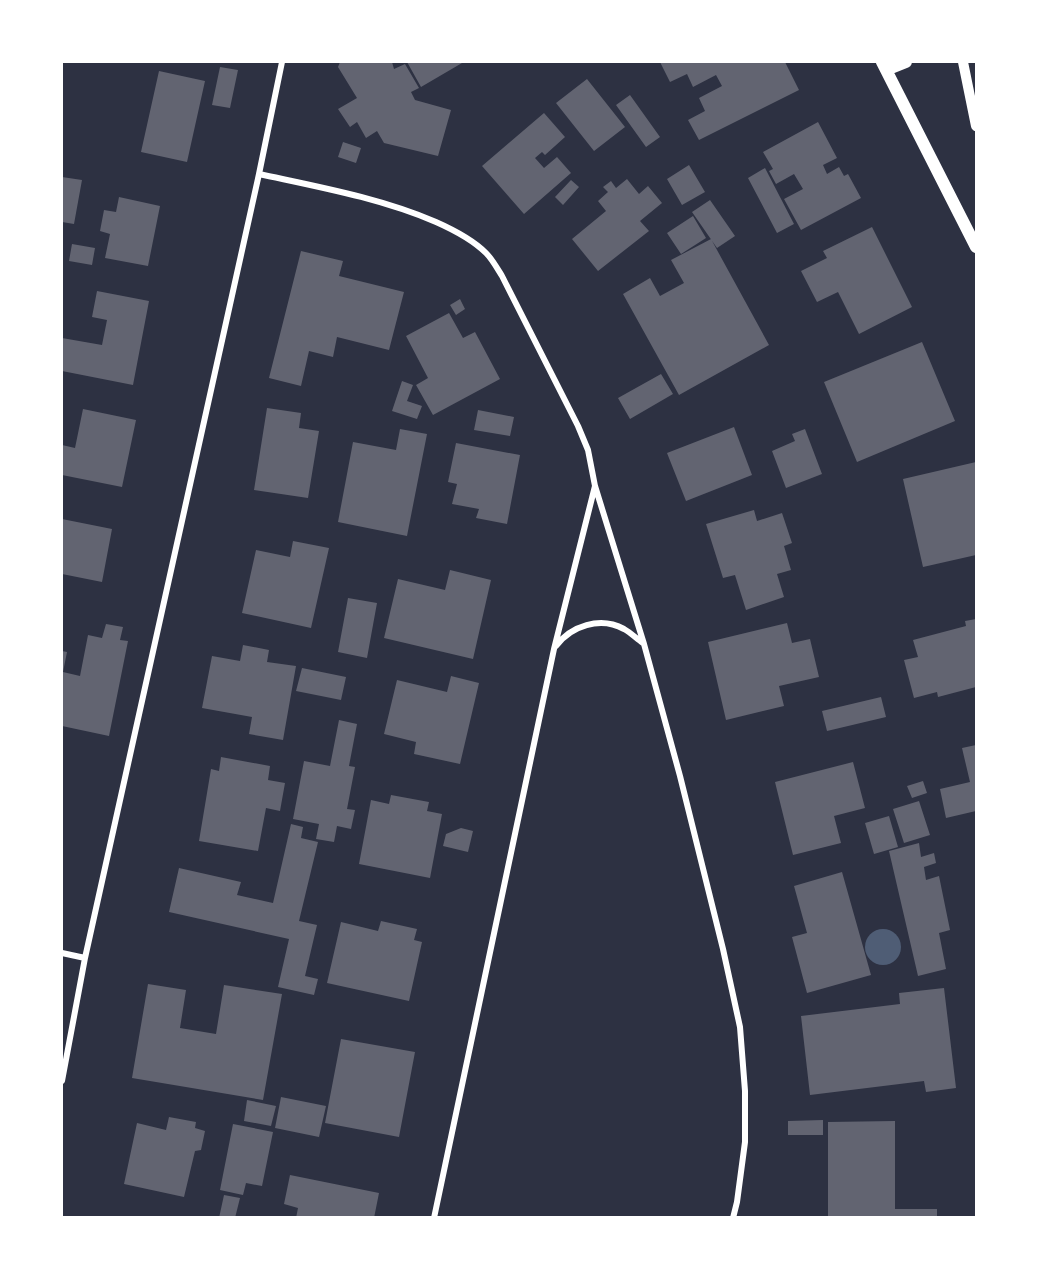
<svg xmlns="http://www.w3.org/2000/svg" width="1038" height="1279" font-family="Manrope,sans-serif">
<style>
.water{fill:#4f5d75}
.building{fill:#626471}
.lines{fill:none;stroke-linecap:round;stroke-linejoin:round}
.minor{stroke:#fff;stroke-width:6}
.tertiary{stroke:#fff;stroke-width:10}
.secondary{stroke:#fff;stroke-width:12}
</style>
<rect width="100%" height="100%" fill="#2d3142"/>
<path class="water" d="M865 947a18 18 0 1 1 36 0a18 18 0 1 1-36 0Z"/>
<path class="building" d="M340,62H392L394,69L405,64L419,88L411,92L415,100L451,110L438,156L384,143L377,131L366,138L357,122L350,127L338,109L357,98L338,67Z
M407,62H461L462,63L421,87Z
M660,62H785L799,90L699,140L688,120L705,111L699,98L722,86L716,75L693,87L687,74L670,82Z
M220,67L238,70L230,108L212,105Z
M159,71L205,81L187,162L141,152Z
M587,79L625,127L594,151L556,103Z
M630,95L660,137L646,147L616,105Z
M544,113L565,137L545,155L542,152L535,158L544,168L557,157L571,173L524,214L482,166Z
M818,122L837,158L823,165L827,174L839,167L844,176L848,174L861,198L801,230L784,199L803,189L794,174L776,184L769,171L773,169L763,152Z
M343,142L361,148L356,163L338,157Z
M689,165L705,192L682,205L667,179Z
M765,168L794,224L777,233L748,178Z
M62,177L82,180L74,224L62,222Z
M627,179L639,194L648,186L662,203L640,221L649,231L598,271L572,239L606,211L598,201L608,192L603,187L611,181L616,188Z
M571,180L579,187L563,205L555,197Z
M119,197L160,206L148,266L105,258L110,234L100,231L104,210L116,212Z
M710,200L735,236L717,248L692,212Z
M693,216L706,238L681,254L667,233Z
M872,227L912,307L859,334L838,292L817,302L801,271L827,258L823,251Z
M711,239L769,345L679,395L623,294L650,278L660,296L684,283L671,260Z
M72,244L95,248L92,265L69,261Z
M301,251L343,261L339,276L404,292L389,350L337,337L333,357L309,351L301,386L269,378Z
M97,291L149,301L133,385L62,371V338L102,345L107,320L92,317Z
M460,299L465,309L456,315L450,305Z
M449,313L463,338L475,332L500,379L433,415L416,385L428,378L406,336Z
M922,342L955,421L857,462L824,382Z
M661,374L673,394L630,419L618,398Z
M402,381L413,385L407,401L422,406L417,419L392,411Z
M267,408L301,413L299,428L319,431L308,498L254,490Z
M83,409L136,420L122,487L62,475V445L75,448Z
M478,410L514,417L510,436L474,430Z
M734,427L752,475L686,501L667,453Z
M400,429L427,434L407,536L338,522L353,442L396,450Z
M805,429L822,474L786,488L772,451L795,441L792,434Z
M456,443L520,455L507,524L476,518L479,509L452,504L457,484L448,482Z
M976,462V555L923,567L903,479Z
M754,510L757,521L782,513L792,543L784,546L791,570L777,574L784,597L746,610L735,575L723,578L706,524Z
M62,519L112,529L102,582L62,574Z
M293,541L329,548L311,628L242,613L256,550L290,557Z
M450,570L491,580L473,659L384,638L398,579L445,590Z
M348,598L377,603L367,658L338,652Z
M976,619V687L938,697L937,692L914,698L904,660L918,657L913,640L966,626L965,621Z
M787,623L792,643L810,639L819,677L779,686L784,706L726,720L708,642Z
M106,624L123,627L120,640L128,641L109,736L62,726V651L67,652L63,672L80,676L88,635L102,638Z
M243,645L269,650L267,662L296,666L283,740L249,734L252,717L202,708L212,656L240,661Z
M302,668L346,677L341,700L296,691Z
M451,676L479,683L460,764L414,754L416,742L384,734L397,680L447,692Z
M881,697L886,717L827,731L822,711Z
M339,720L357,724L349,766L355,767L347,809L355,810L351,829L337,826L334,842L316,839L319,824L293,819L304,761L330,766Z
M976,745V811L946,818L940,789L970,782L962,748Z
M221,757L270,766L268,780L285,783L280,811L266,808L258,851L199,841L211,769L219,771Z
M853,762L865,808L834,816L841,843L793,855L775,782Z
M923,781L927,793L912,798L907,786Z
M391,795L429,802L427,811L442,814L430,878L359,864L371,800L389,804Z
M919,801L930,835L904,843L893,809Z
M889,816L898,847L874,854L865,823Z
M291,824L303,827L301,838L318,842L299,921L317,925L305,976L318,979L314,995L278,987L289,939L169,912L179,868L241,882L237,895L273,903Z
M461,828L473,831L468,852L443,846L446,834Z
M919,843L921,857L934,853L936,863L924,867L926,880L939,876L950,930L939,933L946,969L918,976L889,851Z
M842,872L871,975L807,993L792,937L807,933L794,886Z
M381,921L417,929L414,940L422,942L409,1001L327,983L341,922L378,931Z
M148,984L186,990L180,1028L216,1034L224,985L282,994L263,1100L132,1078Z
M944,988L956,1088L926,1092L924,1081L810,1095L801,1016L900,1004L899,993Z
M341,1039L415,1052L399,1137L325,1123Z
M281,1097L326,1106L319,1137L275,1128Z
M247,1100L276,1106L271,1126L244,1121Z
M169,1117L196,1122L195,1128L205,1131L201,1150L195,1151L184,1197L124,1184L137,1123L166,1130Z
M823,1120V1135H788V1121Z
M895,1121V1209H937V1218H828V1122Z
M233,1124L273,1132L262,1186L246,1183L243,1195L220,1190Z
M290,1175L379,1193L374,1218H296L298,1208L284,1204Z
M224,1195L240,1198L235,1218H219Z"/>
<g class="lines">
<path class="minor" d="M259,174C319,187 380,198 436,222C454,230 472,239 486,253C492,259 497,268 502,276L578,426L588,450L595,486L644,644L680,776L723,949L740,1027L745,1091V1142L737,1202L733,1218
M556,646C571,626 600,616 624,629C631,633 637,639 643,643
M62,953L85,958
M62,1081L85,958L259,174L282,62
M434,1218L554,649L595,486"/>
<path class="tertiary" d="M963,62L976,126"/>
<path class="secondary" d="M882,62L976,247
M886,70L906,62"/>
</g>
<rect width="1038" height="1279" fill="none" stroke="#ffffff" stroke-width="126"/>
</svg>
